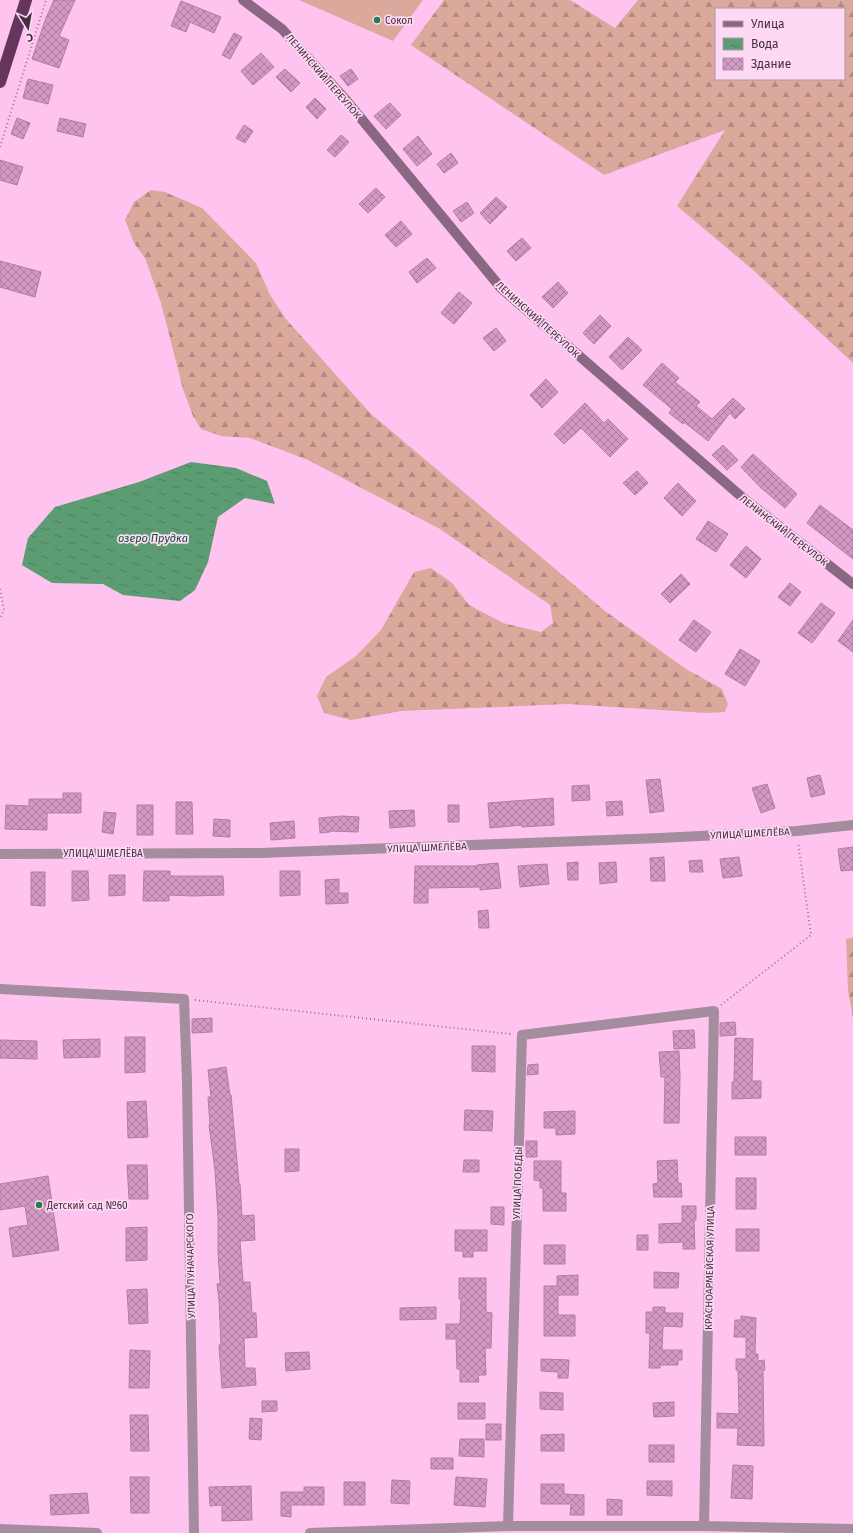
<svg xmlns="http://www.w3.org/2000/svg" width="853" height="1533" font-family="'Fira Sans',sans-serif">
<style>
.forest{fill:url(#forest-firs);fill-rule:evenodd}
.garden{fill:#daa99c}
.water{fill:url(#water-ripples)}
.building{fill:url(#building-cross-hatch);stroke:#b27ca6}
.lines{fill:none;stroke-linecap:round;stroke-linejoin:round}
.path{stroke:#9e7593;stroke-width:2;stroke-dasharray:1 3;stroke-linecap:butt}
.street{stroke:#a58c9e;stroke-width:10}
.secondary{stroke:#8a6782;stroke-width:10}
.highway{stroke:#65355b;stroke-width:12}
.poi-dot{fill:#267a4c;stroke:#fdd9f4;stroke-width:1.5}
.labels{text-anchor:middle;stroke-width:3.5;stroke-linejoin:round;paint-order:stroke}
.poi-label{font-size:10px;fill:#452e3f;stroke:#fdd9f4;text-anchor:start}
.street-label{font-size:10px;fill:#452e3f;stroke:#fdd9f4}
.water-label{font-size:11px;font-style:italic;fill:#065831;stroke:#fdd9f4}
</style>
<defs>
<pattern id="forest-firs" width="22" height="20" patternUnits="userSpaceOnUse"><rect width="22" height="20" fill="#daa99c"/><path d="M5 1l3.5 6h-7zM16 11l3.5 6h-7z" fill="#b38a81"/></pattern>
<pattern id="water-ripples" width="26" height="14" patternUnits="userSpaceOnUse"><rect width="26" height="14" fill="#5b9c73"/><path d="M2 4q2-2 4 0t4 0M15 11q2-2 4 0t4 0" fill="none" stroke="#4d8060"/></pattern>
<pattern id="building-cross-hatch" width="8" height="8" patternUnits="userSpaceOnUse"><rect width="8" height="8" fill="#d399c5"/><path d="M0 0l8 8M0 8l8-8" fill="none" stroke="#ad7da1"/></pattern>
</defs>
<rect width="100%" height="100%" fill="#fec3ef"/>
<path class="forest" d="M444,0H570L615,28L638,0H853V363L753,270L677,206L725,130L604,175L411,45ZM716,9H844V79H716Z
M151,190L165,192L202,208L256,263L270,295L285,318L371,414L605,611L686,669L722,689L728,704L725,712L706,713L568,704L401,711L351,720L324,713L317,696L326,677L356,656L381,630L414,572L431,568L452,583L469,605L503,623L541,632L553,623L550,605L440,529L308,460L250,438L221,436L201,429L193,416L183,389L161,303L145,258L134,243L125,220L134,202Z
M853,938V1018L848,990L846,939Z"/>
<path class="garden" d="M299,0H423L393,41Z"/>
<path class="water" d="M191,462L236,468L267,481L275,504L245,498L218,517L208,562L195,590L180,601L123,595L103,584L52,583L22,565L28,538L55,507L139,482Z"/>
<path class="building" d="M54,0H75L59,36L69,40L59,68L32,59L46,18Z
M181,1L221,17L214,33L190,22L186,32L171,26Z
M234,33L242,37L230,59L222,55Z
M261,53L274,67L253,85L241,71Z
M285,69L300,83L291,92L276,77Z
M351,69L358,79L348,86L340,76Z
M28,79L53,85L48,104L23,98Z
M315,98L326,109L317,119L306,107Z
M390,103L401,115L386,129L374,116Z
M17,118L30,123L23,139L11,134Z
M60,118L86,124L83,137L57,131Z
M244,125L253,131L245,143L236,138Z
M341,135L349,142L335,157L327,150Z
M418,136L432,154L417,166L403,149Z
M451,153L458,163L444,173L437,164Z
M0,160L23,167L17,185L0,180Z
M376,188L385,197L368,213L359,204Z
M496,197L507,207L490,224L480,213Z
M467,202L474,213L461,222L453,211Z
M401,221L412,234L396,247L385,235Z
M522,238L531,248L516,261L507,251Z
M427,258L436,268L417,283L409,272Z
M0,261L41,272L35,297L0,287Z
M558,282L568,293L553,308L542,297Z
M459,292L472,303L454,324L441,313Z
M600,315L611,326L594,344L583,333Z
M496,328L506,341L494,351L483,338Z
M628,337L642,350L622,370L609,357Z
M662,363L679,378L675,382L700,402L696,406L712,419L733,398L745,409L735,419L730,413L708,441L684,422L683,424L669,413L672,409L643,385Z
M546,379L558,392L542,408L530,395Z
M585,403L604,423L608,419L628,439L610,457L581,428L564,444L554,434Z
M723,445L738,460L727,470L712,455Z
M753,454L797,494L785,508L760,487L741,467Z
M637,471L648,483L635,495L623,483Z
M678,483L696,501L682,516L664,498Z
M820,505L853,530V559L807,523Z
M708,521L728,534L716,552L696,539Z
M746,546L761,559L746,578L730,565Z
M681,574L690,584L670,603L661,594Z
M790,583L801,592L790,606L778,597Z
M821,603L835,613L812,643L798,633Z
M694,620L711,632L696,652L679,640Z
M853,620V652L838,641Z
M740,649L760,661L745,686L725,674Z
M820,775L825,794L811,797L807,778Z
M660,779L664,811L650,813L646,780Z
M767,784L775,808L761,813L752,788Z
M589,785L590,800L572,801V786Z
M63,793H81V813H47V830L5,829L6,805L29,806V799H63Z
M553,798L554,825L522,827V825L490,828L488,803Z
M622,801L623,815L607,816L606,802Z
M176,802H192L193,834H176Z
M137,805H153V835H137Z
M448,805H459V822H448Z
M414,810L415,826L390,828L389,811Z
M104,812L116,813L113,834L102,832Z
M342,816L359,817L358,832L330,831V832L320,833L319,818Z
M214,819L230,820V837L213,836Z
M294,821L295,838L271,840L270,823Z
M853,847V870L841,871L838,849Z
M664,857L665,881H651L650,858Z
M739,857L742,876L723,878L720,859Z
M702,860L703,872H690L689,861Z
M578,862V880H568L567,863Z
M616,862L617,882L600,884L599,863Z
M498,863L501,888L480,890V887L428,888V903H414L415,866H477V865Z
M547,864L549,884L520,887L518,866Z
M72,871H88L89,900L72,901Z
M144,871H170V876H223L224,895L193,896L169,895V901H143Z
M280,871H300V895L280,896Z
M31,872H45V906L31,905Z
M109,875H125V895L109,896Z
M339,879V893H348V903L326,904L325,880Z
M488,910L489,928H479L478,911Z
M212,1018V1032L192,1033V1019Z
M735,1022L736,1035L720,1036V1023Z
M694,1030L695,1048L674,1049L673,1031Z
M125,1037H145V1072L125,1073Z
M735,1038L753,1039L752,1081H761V1098L732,1099V1082H734Z
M100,1039V1057L64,1058L63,1040Z
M0,1040L37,1041V1059L0,1058Z
M472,1046H495V1072L472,1071Z
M679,1051L680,1077L679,1123H664L665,1077H661L659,1052Z
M538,1064V1074L527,1075L528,1065Z
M226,1067L230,1095H231L239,1184H240L242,1216L254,1215L255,1240L240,1241L243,1282H250L252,1313H256L257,1337L244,1338L245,1368H255L256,1385L222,1388L219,1345H221L219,1300L217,1284H220L218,1251V1217L215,1170L209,1125H210L208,1097H211L208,1070Z
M146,1101L148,1137L128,1138L127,1102Z
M465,1110L493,1111L492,1131L464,1130Z
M575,1111V1134L556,1135V1128H544V1112Z
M735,1137H766V1155H735Z
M526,1141H537V1157H526Z
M285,1149H299V1171L285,1172Z
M464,1160H479V1172H463Z
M677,1160L678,1183H681L682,1197H654L653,1184L658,1183L657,1161Z
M534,1161H561V1193H566V1211H543V1188H540V1181L534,1180Z
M127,1165H147L148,1199H129Z
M48,1176L59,1250L13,1257L9,1228L28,1225L25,1206L0,1210V1184Z
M736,1178H756V1209H736Z
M682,1206H696V1220L694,1221L695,1249H683V1242L659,1243V1224L682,1223Z
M491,1207H504V1225L491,1224Z
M147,1227V1260L126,1261V1228Z
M736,1229H759V1251H736Z
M455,1230H487V1251H473V1257H463V1251H455Z
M637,1235H648V1250H637Z
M544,1245H565V1264H544Z
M654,1272L679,1273L678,1288H654Z
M578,1275V1295H558V1315H575V1336H544V1286H557V1276Z
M459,1278H486V1312L492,1313L491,1348H485L486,1375H478L479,1382H460V1369H457L456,1339H446V1324H460L461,1299H459Z
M147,1289L148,1323L129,1324L127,1290Z
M436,1307V1319L400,1320V1308Z
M653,1307H665V1313H683L682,1327L663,1326L662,1350H682V1360H678V1365H660V1368H649L650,1333H646V1312H653Z
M741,1316L756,1318L755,1354H758V1361L764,1360L765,1370H763L764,1446L737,1445L738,1428H717V1413L739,1414L738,1370H736V1359H746V1337H734L735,1320H741Z
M130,1350L150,1351L149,1388H129Z
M309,1352L310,1369L286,1371L285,1353Z
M541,1359L569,1360L568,1378H558V1372L541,1371Z
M540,1392L563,1393V1410L540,1409Z
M262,1401H277V1411L262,1412Z
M674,1402V1416L654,1417L653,1403Z
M458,1403H485V1419H458Z
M130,1415H148L149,1451H131Z
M250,1418L262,1419L261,1440L249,1439Z
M486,1424H501V1440H486Z
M564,1434V1451H541V1435Z
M460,1439H484V1457L459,1456Z
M649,1445H674V1462H649Z
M431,1458H453V1469H431Z
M733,1465L753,1466L752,1499L731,1498Z
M130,1477H149V1513H131Z
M456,1477L487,1479L485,1507L454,1505Z
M392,1480L410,1481L409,1504L391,1503Z
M647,1481H672V1496L647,1495Z
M344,1482H365V1505H344Z
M541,1484H564V1494L584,1495V1515H570L571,1504H541Z
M251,1486L252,1520L222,1521V1505L210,1506L209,1487Z
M304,1487H324V1505H291V1517L281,1516V1492H304Z
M87,1493L89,1513L51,1515L50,1495Z
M607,1499L622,1500V1515H607Z"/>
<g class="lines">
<path class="path" d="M0,147L46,0
M0,589L4,610L0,618
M195,1000L511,1034
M721,1005L811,935L798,842"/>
<path class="street" d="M0,854L260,853L660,838L797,831L853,825
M0,989L184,999L187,1081L194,1533
M508,1526L522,1035L714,1011L704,1526
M0,1529L97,1533
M310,1533L508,1526H704L853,1529"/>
<path class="secondary" d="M243,0L282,29L345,99L501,288L743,498L853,584"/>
<path class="highway" d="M0,82L26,0"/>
</g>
<g class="poi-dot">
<circle cx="377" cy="20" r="4"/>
<circle cx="39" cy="1205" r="4"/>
</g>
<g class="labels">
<g class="poi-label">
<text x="385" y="24">Сокол</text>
<text x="47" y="1209">Детский сад №60</text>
</g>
<g class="street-label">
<text transform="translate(324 76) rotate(49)" y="4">ЛЕНИНСКИЙ ПЕРЕУЛОК</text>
<text transform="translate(538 319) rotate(42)" y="4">ЛЕНИНСКИЙ ПЕРЕУЛОК</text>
<text transform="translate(784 530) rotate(38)" y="4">ЛЕНИНСКИЙ ПЕРЕУЛОК</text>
<text transform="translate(750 833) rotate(-3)" y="4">УЛИЦА ШМЕЛЁВА</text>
<text transform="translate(427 847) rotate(-2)" y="4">УЛИЦА ШМЕЛЁВА</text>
<text x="103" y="857">УЛИЦА ШМЕЛЁВА</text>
<text transform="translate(517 1183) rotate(-88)" y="4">УЛИЦА ПОБЕДЫ</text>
<text transform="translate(190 1266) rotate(-91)" y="4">УЛИЦА ЛУНАЧАРСКОГО</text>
<text transform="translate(709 1268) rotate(-89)" y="4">КРАСНОАРМЕЙСКАЯ УЛИЦА</text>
</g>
<g class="water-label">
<text x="153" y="542">озеро Прудка</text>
</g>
</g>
<rect x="715" y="8" width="130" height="72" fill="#fdd9f4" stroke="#b395ac"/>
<rect x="723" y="21" width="20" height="6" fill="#8a6782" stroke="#b395ac"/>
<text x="751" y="28" font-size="12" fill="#452e3f">Улица</text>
<rect x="723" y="38" width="20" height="12" fill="url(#water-ripples)" stroke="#b395ac"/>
<text x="751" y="48" font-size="12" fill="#452e3f">Вода</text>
<rect x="723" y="58" width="20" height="12" fill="url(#building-cross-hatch)" stroke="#b395ac"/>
<text x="751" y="68" font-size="12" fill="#452e3f">Здание</text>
<g transform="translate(28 28) rotate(169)" stroke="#fdd9f4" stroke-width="3" paint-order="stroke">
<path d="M0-3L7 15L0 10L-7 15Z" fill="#452e3f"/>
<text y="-6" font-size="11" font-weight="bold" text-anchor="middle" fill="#452e3f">С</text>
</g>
</svg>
